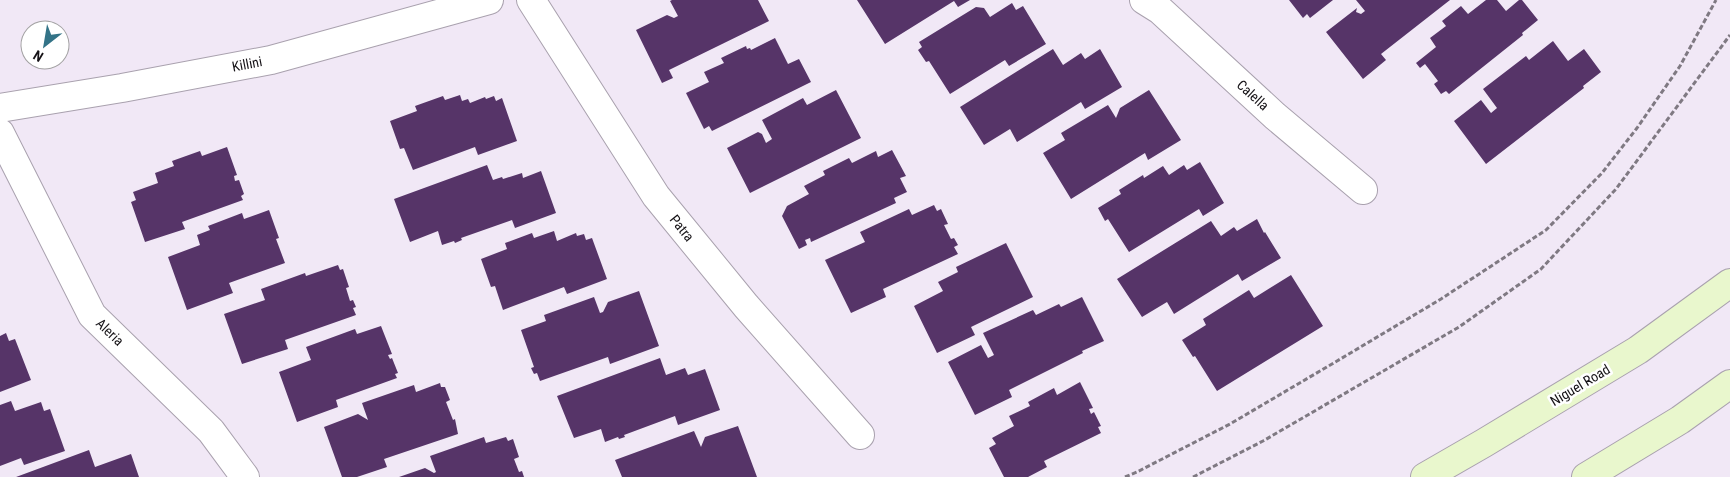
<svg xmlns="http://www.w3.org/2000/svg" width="1730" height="477" font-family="'Roboto Condensed',sans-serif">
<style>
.building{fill:#563468}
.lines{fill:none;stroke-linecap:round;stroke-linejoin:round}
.street-casing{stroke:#a9a1ae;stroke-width:30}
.secondary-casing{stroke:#a9a1ae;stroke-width:30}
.path{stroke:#7f7982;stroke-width:3;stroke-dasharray:5 2.5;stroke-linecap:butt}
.street{stroke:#fff;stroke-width:28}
.secondary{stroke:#e9f7cd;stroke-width:28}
.labels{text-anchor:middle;stroke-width:5;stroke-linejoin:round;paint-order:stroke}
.street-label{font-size:14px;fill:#161317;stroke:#fff}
</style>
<rect width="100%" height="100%" fill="#f1e8f6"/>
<path class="building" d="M672,0H758L769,21L669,70L673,78L662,83L636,30L667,15L674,18L678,16L670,1Z
M857,0H970L958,7L954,1L885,44Z
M1289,0H1333L1310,18L1307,14L1303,18Z
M1356,0H1450L1381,54L1386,60L1363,79L1326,32L1357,8L1356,12L1361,14L1365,11Z
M1486,0H1497L1506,11L1519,0H1522L1538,20L1522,33L1523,35L1449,94L1446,91L1441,94L1434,84L1438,81L1425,64L1420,68L1416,63L1436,47L1430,38L1446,26L1442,21L1461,6L1468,14Z
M1012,3L1016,10L1023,6L1046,44L1009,66L1005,60L950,94L929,61L926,62L918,50L922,47L919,42L976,7L984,8L990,17Z
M775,38L788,64L799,59L811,82L712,131L709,126L704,129L686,93L709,82L704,72L724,63L721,58L746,46L747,49L750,48L751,50Z
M1553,41L1568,61L1584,49L1601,72L1583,86L1584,88L1486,164L1454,121L1481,100L1491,113L1497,108L1483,89L1526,56L1529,60Z
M1053,49L1063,65L1081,53L1085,59L1100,49L1122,87L1085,109L1081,102L1017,142L1010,129L984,145L960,107Z
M836,90L861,138L750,193L727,148L758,132L762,134L766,143L772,139L762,120L803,98L807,105Z
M1149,90L1181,140L1148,160L1145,153L1071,199L1043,153L1065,140L1061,133L1108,105L1116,118L1120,108Z
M460,95L462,101L468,99L470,103L485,97L486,99L494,96L496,101L502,98L517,141L478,155L475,147L413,170L404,148L400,149L390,121L417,111L415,106L443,96L445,100Z
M227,147L237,175L234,176L235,181L239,180L244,194L241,196L243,200L182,222L185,229L145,242L131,202L136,200L133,192L158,183L155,173L174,166L172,161L200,151L202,156Z
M892,150L906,176L900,178L907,192L894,198L896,203L811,242L810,238L805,240L807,245L799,249L782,216L787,206L809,194L804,186L825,175L823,171L849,158L852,163L876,151L878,157Z
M1200,162L1224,203L1203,216L1199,209L1129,252L1108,219L1105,221L1098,208L1121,194L1119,190L1143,175L1144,178L1163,166L1169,175L1184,165L1187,170Z
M487,165L493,180L502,177L503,179L522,173L523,178L541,171L556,213L515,228L512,220L461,238L462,240L455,243L454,241L442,245L438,231L410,242L394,199Z
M934,205L937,211L941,209L948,224L944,225L951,239L954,238L958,245L954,247L958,254L883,289L886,297L851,313L825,260L865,242L860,232L909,209L912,215Z
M269,210L279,238L276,239L285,263L229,283L233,293L187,310L168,257L200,245L197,235L210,230L208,226L242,213L244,219Z
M1257,219L1264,233L1265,232L1281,258L1242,281L1238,274L1174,314L1167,302L1142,317L1117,279L1211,221L1221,236L1234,227L1237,231Z
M554,231L557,241L576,233L577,236L584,234L586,240L592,238L607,279L567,294L564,287L503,310L495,286L491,287L481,259L507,249L505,243L532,233L534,238Z
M1006,243L1033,297L971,327L975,335L937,353L914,306L943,291L938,282L958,272L956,267Z
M338,265L340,270L343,269L349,287L346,288L350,301L353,300L356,307L353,308L356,315L285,340L288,349L242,364L224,314L265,300L261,289L305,273L306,276Z
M1291,275L1323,326L1217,391L1195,356L1193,357L1182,340L1206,325L1203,319L1249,290L1254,298Z
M639,291L659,346L610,364L608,357L540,381L537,373L534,374L531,368L534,367L521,330L546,321L544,315L594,297L600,313L603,312L608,302Z
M1082,297L1104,341L1082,351L1083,353L1009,390L1012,397L975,415L948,362L981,345L988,358L994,355L983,333L1033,310L1036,315L1059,304L1061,307Z
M381,326L392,354L388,355L390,359L392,358L398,373L395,374L397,378L336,400L338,407L297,422L279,372L311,360L306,347L355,329L357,334Z
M6,333L9,341L15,339L31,380L0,392V336Z
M660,358L666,375L685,368L688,375L705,369L720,410L678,425L675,416L624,435L625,437L619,439L618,437L605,442L601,429L574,438L557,396Z
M1080,382L1093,408L1089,409L1091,414L1094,412L1101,426L1098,427L1101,433L1044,461L1047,467L1028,477H1004L989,448L996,444L992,438L1014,426L1009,416L1030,406L1028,402L1054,388L1057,395Z
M440,383L441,387H445L450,400L446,402L453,420L455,419L458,434L384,459L387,467L357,477H342L324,427L358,414L368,420L362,403L414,385L416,392Z
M11,401L15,411L41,402L44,411L50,409L65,451L24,465L21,458L0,466V405Z
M738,426L757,477H622L615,460L694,431L701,447L705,437Z
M484,437L486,443L506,437L508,441L513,439L519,457L514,459L519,472L522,471L524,477H399L425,468L434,473L436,472L430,456Z
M89,450L95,467L131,454L139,477H16Z"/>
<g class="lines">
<defs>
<path id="street" d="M531,0L656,196L746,306L860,435
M1144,0L1160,10L1275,116L1363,190
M0,108L122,88L271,60L489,0
M0,133L92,315L211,431L245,477"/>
<path id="secondary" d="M1425,477L1484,443L1638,350L1730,283
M1586,477L1680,420L1730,384"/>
</defs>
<use href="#street" class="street-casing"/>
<use href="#secondary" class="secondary-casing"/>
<path class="path" d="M1125,477L1137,472L1230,424L1337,361L1441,299L1546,230L1602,173L1637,128L1680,66L1716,0
M1193,477L1263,441L1459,327L1541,269L1616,189L1730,35"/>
<use href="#street" class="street"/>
<use href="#secondary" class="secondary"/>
</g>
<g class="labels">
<g class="street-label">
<text transform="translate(247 64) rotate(-11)" y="5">Killini</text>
<text transform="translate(1253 95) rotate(42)" y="5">Calella</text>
<text transform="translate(682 228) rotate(51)" y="5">Patra</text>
<text transform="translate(110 332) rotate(44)" y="5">Aleria</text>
<text transform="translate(1580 385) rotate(-31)" y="5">Niguel Road</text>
</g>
</g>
<g transform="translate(45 45) rotate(211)"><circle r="24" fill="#ffffff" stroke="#a2a1a2"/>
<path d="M0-4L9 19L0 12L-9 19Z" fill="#337387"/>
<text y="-8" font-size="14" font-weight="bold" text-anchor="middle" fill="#161317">N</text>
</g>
</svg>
